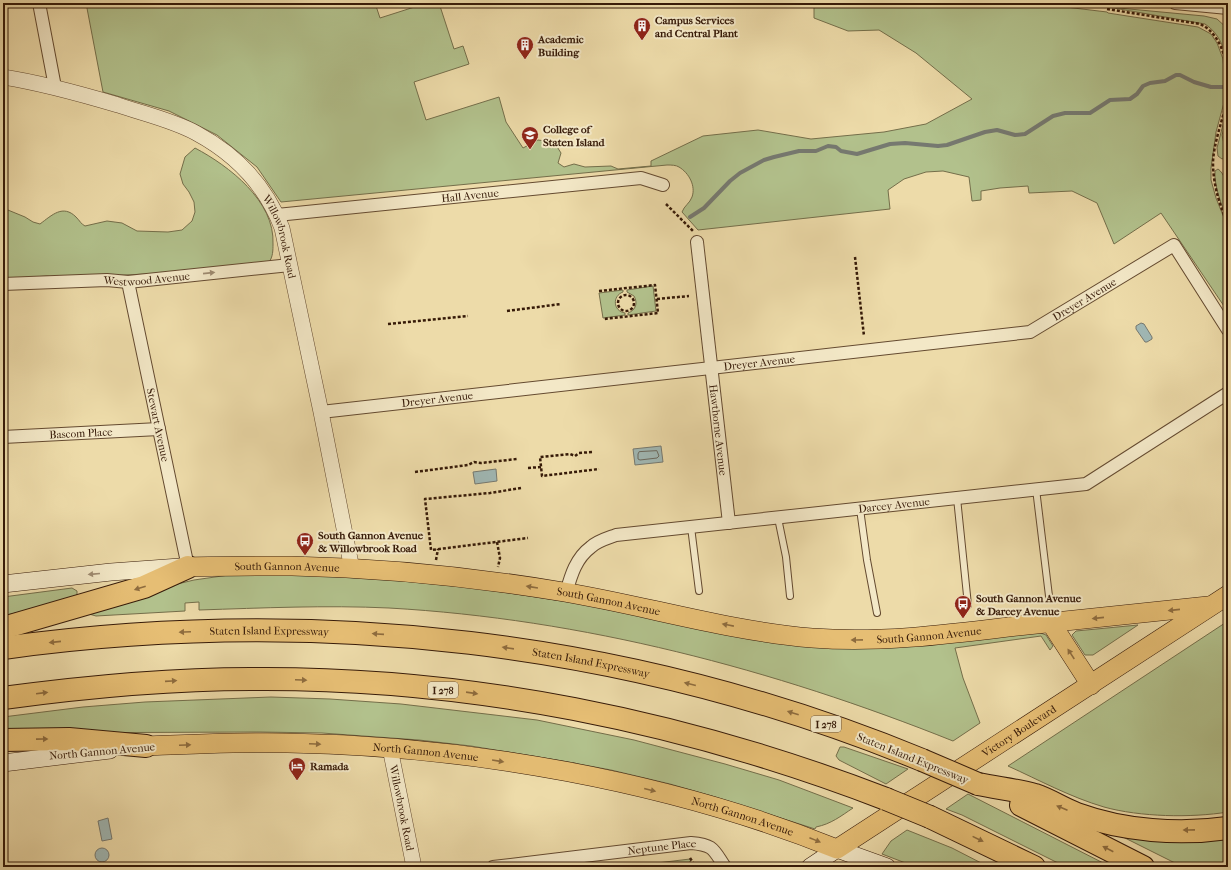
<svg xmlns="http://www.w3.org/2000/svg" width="1231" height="870" font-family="'IM FELL French Canon',serif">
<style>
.green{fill:#b2c18c;stroke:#746e4a}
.water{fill:#a0b8b5;stroke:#767970}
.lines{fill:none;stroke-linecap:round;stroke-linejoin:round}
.shore{stroke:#6b695e;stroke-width:1}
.stream{stroke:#767970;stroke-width:4}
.service-casing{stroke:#644a30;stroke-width:8}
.minor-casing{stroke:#644a30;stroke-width:14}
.tertiary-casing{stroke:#644a30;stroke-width:16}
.secondary-casing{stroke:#361a08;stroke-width:18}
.primary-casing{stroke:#361a08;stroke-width:20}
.motorway-casing{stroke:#361a08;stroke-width:24}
.path{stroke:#361a08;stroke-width:2.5;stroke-dasharray:3 2;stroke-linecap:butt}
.service{stroke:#f3e8c7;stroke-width:6}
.minor{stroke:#f3e8c7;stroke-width:12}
.tertiary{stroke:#f3e8c7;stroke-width:15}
.secondary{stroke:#f3e8c7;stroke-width:17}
.primary{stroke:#e6be74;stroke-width:19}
.motorway{stroke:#e6be74;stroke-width:22}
.motorway-bridge-casing{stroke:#361a08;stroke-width:24;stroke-linecap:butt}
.motorway-bridge{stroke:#e6be74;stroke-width:22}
.oneway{fill:#9e8b71}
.oneway2{fill:#8e6c3e}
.labels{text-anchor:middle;stroke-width:4;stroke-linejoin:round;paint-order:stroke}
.shield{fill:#f3e8c7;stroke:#6f5841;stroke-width:1}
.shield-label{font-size:10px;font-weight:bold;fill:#361a08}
.poi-label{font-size:11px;font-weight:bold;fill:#361a08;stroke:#f3e8c7;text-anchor:start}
.street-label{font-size:11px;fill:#361a08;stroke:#f3e8c7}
</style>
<rect width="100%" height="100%" fill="#eddba9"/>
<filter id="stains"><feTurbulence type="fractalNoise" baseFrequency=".005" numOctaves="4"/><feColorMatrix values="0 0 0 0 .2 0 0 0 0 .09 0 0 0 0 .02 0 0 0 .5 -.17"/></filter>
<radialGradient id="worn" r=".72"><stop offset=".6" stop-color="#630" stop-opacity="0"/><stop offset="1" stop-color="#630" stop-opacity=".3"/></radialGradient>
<path class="green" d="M86,3H375L380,18L427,3H439L454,49L463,46L469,64L414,82L426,120L499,97L506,122L523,148L538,140L554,142L561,153L558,163L564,167L574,164L585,167L611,166L618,169L651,166V161L703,136L758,130L811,139L884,132L926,124L972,99L916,53L879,30L848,31L814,18V3H1032L1107,12L1108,13L1198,27L1211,34L1217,43L1223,59L1226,90L1225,99L1216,132L1211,168V180L1216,198L1228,228V312L1161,213L1114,244L1097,203L1072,191L1029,193L1028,186L1000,188L981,191V200L972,201L969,177L943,171L926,172L904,179L888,190L890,209L698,230L682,212C684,206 690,203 692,197C696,186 689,173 679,167C676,165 671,165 667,165L281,202L257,167L217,135L169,111L103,92Z
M1108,7L1204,16L1217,19L1228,29V65C1224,48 1220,34 1205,24Z
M1228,105V117L1222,135L1227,157L1222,159L1218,156L1217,148Z
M195,148C229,166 275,201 273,244C273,250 273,257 269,262L168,273L58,278L47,276L3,279V208L25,217L33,222L40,224C52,215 63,204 76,217C80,221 81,224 85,226L107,221L122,223L137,231L168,232L182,230L192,221L195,212L194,202L189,192L183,184L180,174L185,157Z
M1218,169C1230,177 1228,207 1228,221C1222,206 1214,187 1215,171Z
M653,286L656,311L628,315V313C636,310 638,303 634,296L627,292V290Z
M623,290V292C612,296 613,311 625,313V315L603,318L599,293Z
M291,574L392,580L475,588L576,603L719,632H1038L1046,635L1053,646L1050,650L1041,636L955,648L963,678L980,723L953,741C773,669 583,619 389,608C326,605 262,608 199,610V602L185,603V611L96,616L89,614L136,594L194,580L229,575Z
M72,588L77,591V595L44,606L3,616V597Z
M1228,621V812C1191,818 1140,817 1104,807C1070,797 1039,780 1008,766Z
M1138,625L1093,655H1085L1072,635L1076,631Z
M271,697L330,699L401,704L537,720L634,740L725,764L779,780L853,808C841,816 831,824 816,827L815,829L712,796L670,784L611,770L563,761L471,746L419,740L322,733L260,732L3,733V717L83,707L145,702Z
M840,747H844L908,769L886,784L839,760L836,756Z
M968,794L1111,867H1066L962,815L946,809Z
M907,830L952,848L989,867H916L882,854L891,841Z
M1228,831V867H1183L1123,837Z
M690,859L691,861L681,867H673L671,864L666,867L632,866Z"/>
<path class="water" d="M1141,323L1144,324L1152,337V339L1147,342H1145L1136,329V326Z
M661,446L663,462L635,465L633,449Z
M496,469L497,481L475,484L473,472Z
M108,818L112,839L102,841L98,821Z
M95 855a7 7 0 1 1 14 0a7 7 0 1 1-14 0Z"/>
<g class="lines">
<path class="shore" d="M657,451L659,456L657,458L640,460L638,459V454L639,452Z"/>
<path class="stream" d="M690,217L704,208L730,181L740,173L764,160L774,157L799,151H816L828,146L836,147L841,151L857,154L890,144L905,143L938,146L947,145L985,132L997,130L1015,135L1025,134L1053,116L1065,113H1090L1110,100L1130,99L1137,94L1143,86L1150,83L1165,81L1176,75H1180L1194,82L1211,87H1226"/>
<defs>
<path id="service" d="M1036,489L1049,596
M957,498L968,605
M860,509L867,560L877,613
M778,518L786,557L790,596
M691,527L699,591"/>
<g id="minor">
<path d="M3,3H4"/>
<path d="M39,3L55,87"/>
<path d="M1175,3L1228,8"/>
<path id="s1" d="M277,215L641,178L663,185"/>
<path id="s2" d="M697,242L729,523"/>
<path id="s3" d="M128,282L188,567"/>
<path id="s4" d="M3,284L107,280L128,282L290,265"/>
<path id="s5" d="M321,412L1030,332L1174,245L1228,330"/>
<path id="s6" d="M3,437L159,429"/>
<path id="s7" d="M566,593C571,575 576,558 591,547C597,541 608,538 616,535L1086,484L1228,393"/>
<path id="s8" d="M493,867L691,843C714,845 713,849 725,867"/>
</g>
<g id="tertiary">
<path id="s9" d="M3,77C42,83 81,94 118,105C144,114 172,120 196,133C235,154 266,186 282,228L321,412L352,569"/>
<path id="s10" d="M390,748L414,867"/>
</g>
<path id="secondary" d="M3,584L111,572L180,567
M3,763L110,750
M810,867L837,849L887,867"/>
<g id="primary">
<path id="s11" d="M188,567C223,566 257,566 292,566C383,568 474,577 564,592C647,606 728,631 812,638C878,643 943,635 1008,627C1075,620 1141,613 1208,606"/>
<path d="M1051,623L1091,685"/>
<path id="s12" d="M146,746C193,744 241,742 288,743C469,746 669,781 837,849L1228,595"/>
</g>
<g id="motorway">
<path d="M3,628L144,587L188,567"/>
<path id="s13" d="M3,648C315,605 630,640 922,760"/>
<path d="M3,698C85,687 168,679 251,679C468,677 684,721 886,799"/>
<path d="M3,740L69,739L146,746"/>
<path d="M978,784C997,788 1017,790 1035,795C1050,800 1063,809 1077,814C1124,831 1179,835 1228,828"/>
<path d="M1021,805L1143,867"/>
<path d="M930,817L1034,867"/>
</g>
</defs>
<use href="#service" class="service-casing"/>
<use href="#minor" class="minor-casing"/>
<use href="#tertiary" class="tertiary-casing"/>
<use href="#secondary" class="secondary-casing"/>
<use href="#primary" class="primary-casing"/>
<use href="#motorway" class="motorway-casing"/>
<path class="path" d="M1107,9L1200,24C1225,35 1231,75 1227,99C1223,120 1214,141 1213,162C1213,184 1219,204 1228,224
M666,204L693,231
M855,257L864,336
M599,291L655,285L658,313L604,319
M618 303a8 8 0 1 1 16 0a8 8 0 1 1-16 0Z
M657,299L689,296
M507,311L561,304
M388,324L468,316
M592,452L579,453L575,456L570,454L540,457L542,476L599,469
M528,468L541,467
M415,472L468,465L474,462L481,463L517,459
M521,488L490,493L425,499L431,550L528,538
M497,542L500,558L498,567
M436,560L438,549
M690,858L696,867"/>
<use href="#service" class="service"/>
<use href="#minor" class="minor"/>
<use href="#tertiary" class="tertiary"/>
<use href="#secondary" class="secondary"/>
<use href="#primary" class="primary"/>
<use href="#motorway" class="motorway"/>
<defs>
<path id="motorway-bridge" d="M922,760L978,784
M886,799L930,817"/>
</defs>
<use href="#motorway-bridge" class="motorway-bridge-casing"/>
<use href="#motorway-bridge" class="motorway-bridge"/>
</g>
<defs><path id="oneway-solid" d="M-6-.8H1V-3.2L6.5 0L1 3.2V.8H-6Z"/></defs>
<g class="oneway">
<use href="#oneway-solid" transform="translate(209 273) rotate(-6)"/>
<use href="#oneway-solid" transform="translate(94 574) rotate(175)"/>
</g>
<g class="oneway2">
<use href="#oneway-solid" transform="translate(532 587) rotate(-171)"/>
<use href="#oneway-solid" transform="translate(140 588) rotate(162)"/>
<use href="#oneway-solid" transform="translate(1174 610) rotate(174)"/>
<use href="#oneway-solid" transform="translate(1098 618) rotate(174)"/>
<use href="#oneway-solid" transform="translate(728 625) rotate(-169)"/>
<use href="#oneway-solid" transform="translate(185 632) rotate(178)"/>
<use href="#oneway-solid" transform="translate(378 634) rotate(-176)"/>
<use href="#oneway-solid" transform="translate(857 640) rotate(179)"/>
<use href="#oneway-solid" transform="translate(55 642) rotate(174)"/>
<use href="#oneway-solid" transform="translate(508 648) rotate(-172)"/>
<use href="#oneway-solid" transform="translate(1071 654) rotate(-123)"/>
<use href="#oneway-solid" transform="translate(301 680) rotate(2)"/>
<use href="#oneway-solid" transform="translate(171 681) rotate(-4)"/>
<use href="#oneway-solid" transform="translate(690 684) rotate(-166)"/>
<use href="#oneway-solid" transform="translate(42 693) rotate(-7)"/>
<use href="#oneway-solid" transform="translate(472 693) rotate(8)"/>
<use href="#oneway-solid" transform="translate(793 713) rotate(-162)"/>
<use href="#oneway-solid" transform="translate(42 739) rotate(-1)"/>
<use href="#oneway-solid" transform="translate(315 744) rotate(3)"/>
<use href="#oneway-solid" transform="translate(185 745) rotate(-2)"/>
<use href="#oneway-solid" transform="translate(498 761) rotate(9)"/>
<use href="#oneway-solid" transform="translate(650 790) rotate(14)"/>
<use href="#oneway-solid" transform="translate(1062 808) rotate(-157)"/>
<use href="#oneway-solid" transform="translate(1189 830) rotate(179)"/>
<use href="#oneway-solid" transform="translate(978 839) rotate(26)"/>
<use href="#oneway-solid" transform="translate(815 840) rotate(22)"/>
<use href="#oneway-solid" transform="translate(1108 849) rotate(-153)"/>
</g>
<defs>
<symbol id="building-pin" viewBox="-11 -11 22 30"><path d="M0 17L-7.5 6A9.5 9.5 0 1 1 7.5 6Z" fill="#8f2418" stroke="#f3e8c7"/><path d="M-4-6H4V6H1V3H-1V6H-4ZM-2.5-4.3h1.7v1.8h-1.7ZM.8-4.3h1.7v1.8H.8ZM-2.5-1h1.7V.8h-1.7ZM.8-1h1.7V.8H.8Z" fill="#fff"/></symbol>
<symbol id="university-pin" viewBox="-11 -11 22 30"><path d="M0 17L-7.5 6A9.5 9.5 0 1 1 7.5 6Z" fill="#8f2418" stroke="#f3e8c7"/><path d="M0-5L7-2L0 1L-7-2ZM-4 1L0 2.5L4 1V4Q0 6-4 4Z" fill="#fff"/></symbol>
<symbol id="bus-pin" viewBox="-11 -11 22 30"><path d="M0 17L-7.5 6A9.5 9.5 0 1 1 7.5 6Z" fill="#8f2418" stroke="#f3e8c7"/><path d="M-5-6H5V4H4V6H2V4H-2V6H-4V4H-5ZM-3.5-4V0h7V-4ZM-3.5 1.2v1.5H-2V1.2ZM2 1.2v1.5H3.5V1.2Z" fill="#fff"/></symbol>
<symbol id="hotel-pin" viewBox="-11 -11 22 30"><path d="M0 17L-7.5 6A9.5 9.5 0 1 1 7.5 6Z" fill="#8f2418" stroke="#f3e8c7"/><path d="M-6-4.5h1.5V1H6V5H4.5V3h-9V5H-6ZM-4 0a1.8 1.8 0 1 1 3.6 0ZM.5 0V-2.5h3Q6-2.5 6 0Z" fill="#fff"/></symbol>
</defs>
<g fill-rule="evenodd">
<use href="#building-pin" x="632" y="16" width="20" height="27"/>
<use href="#building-pin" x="515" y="35" width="20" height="27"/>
<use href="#university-pin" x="520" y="125" width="20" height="27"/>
<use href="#bus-pin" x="295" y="531" width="20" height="27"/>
<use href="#bus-pin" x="953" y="594" width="20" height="27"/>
<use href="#hotel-pin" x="287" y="756" width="20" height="27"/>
</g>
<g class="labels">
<g class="shield">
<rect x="428" y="682" width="30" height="16" rx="3"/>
<rect x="811" y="716" width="30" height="16" rx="3"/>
</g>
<g class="shield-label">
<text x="443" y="694">I 278</text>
<text x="826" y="728">I 278</text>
</g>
<g class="poi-label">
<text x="655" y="24">Campus Services<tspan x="655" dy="13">and Central Plant</tspan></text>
<text x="538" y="43">Academic<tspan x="538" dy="13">Building</tspan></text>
<text x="543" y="133">College of<tspan x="543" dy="13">Staten Island</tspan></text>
<text x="318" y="539">South Gannon Avenue<tspan x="318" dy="13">&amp; Willowbrook Road</tspan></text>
<text x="976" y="602">South Gannon Avenue<tspan x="976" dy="13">&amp; Darcey Avenue</tspan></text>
<text x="310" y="770">Ramada</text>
</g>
<g class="street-label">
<text dy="4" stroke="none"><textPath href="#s1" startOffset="194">Hall Avenue</textPath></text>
<text dy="4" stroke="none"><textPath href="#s9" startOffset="340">Willowbrook Road</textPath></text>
<text dy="4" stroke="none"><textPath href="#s4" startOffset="144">Westwood Avenue</textPath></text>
<text dy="4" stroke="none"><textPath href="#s5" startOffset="777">Dreyer Avenue</textPath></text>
<text dy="4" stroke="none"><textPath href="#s5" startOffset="441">Dreyer Avenue</textPath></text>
<text dy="4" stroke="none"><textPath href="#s5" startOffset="117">Dreyer Avenue</textPath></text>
<text dy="4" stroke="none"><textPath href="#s3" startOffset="146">Stewart Avenue</textPath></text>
<text dy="4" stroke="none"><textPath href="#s2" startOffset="189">Hawthorne Avenue</textPath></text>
<text dy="4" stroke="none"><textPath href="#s6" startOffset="78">Bascom Place</textPath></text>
<text dy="4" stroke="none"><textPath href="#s7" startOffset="361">Darcey Avenue</textPath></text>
<text dy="4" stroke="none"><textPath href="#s11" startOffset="99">South Gannon Avenue</textPath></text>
<text dy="4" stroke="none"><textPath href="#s11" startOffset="423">South Gannon Avenue</textPath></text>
<text dy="4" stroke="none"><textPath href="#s13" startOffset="267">Staten Island Expressway</textPath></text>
<text dy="4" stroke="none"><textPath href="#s11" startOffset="747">South Gannon Avenue</textPath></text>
<text dy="4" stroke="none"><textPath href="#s13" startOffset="591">Staten Island Expressway</textPath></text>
<text dy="4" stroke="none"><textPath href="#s12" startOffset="921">Victory Boulevard</textPath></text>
<text transform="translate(102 751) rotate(-5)" y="4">North Gannon Avenue</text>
<text dy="4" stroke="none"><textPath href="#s12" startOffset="280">North Gannon Avenue</textPath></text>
<text transform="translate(913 758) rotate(22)" y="4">Staten Island Expressway</text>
<text dy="4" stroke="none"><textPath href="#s10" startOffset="61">Willowbrook Road</textPath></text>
<text dy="4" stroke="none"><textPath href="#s12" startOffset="604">North Gannon Avenue</textPath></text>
<text dy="4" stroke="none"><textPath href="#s8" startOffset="170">Neptune Place</textPath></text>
</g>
</g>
<rect width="1231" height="870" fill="none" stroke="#eddba9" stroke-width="16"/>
<rect x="4" y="4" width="1223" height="862" fill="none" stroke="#361a08" stroke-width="2"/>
<rect x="8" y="8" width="1215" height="854" fill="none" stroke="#361a08"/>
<rect width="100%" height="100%" filter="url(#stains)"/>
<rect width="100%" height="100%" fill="url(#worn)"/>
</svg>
